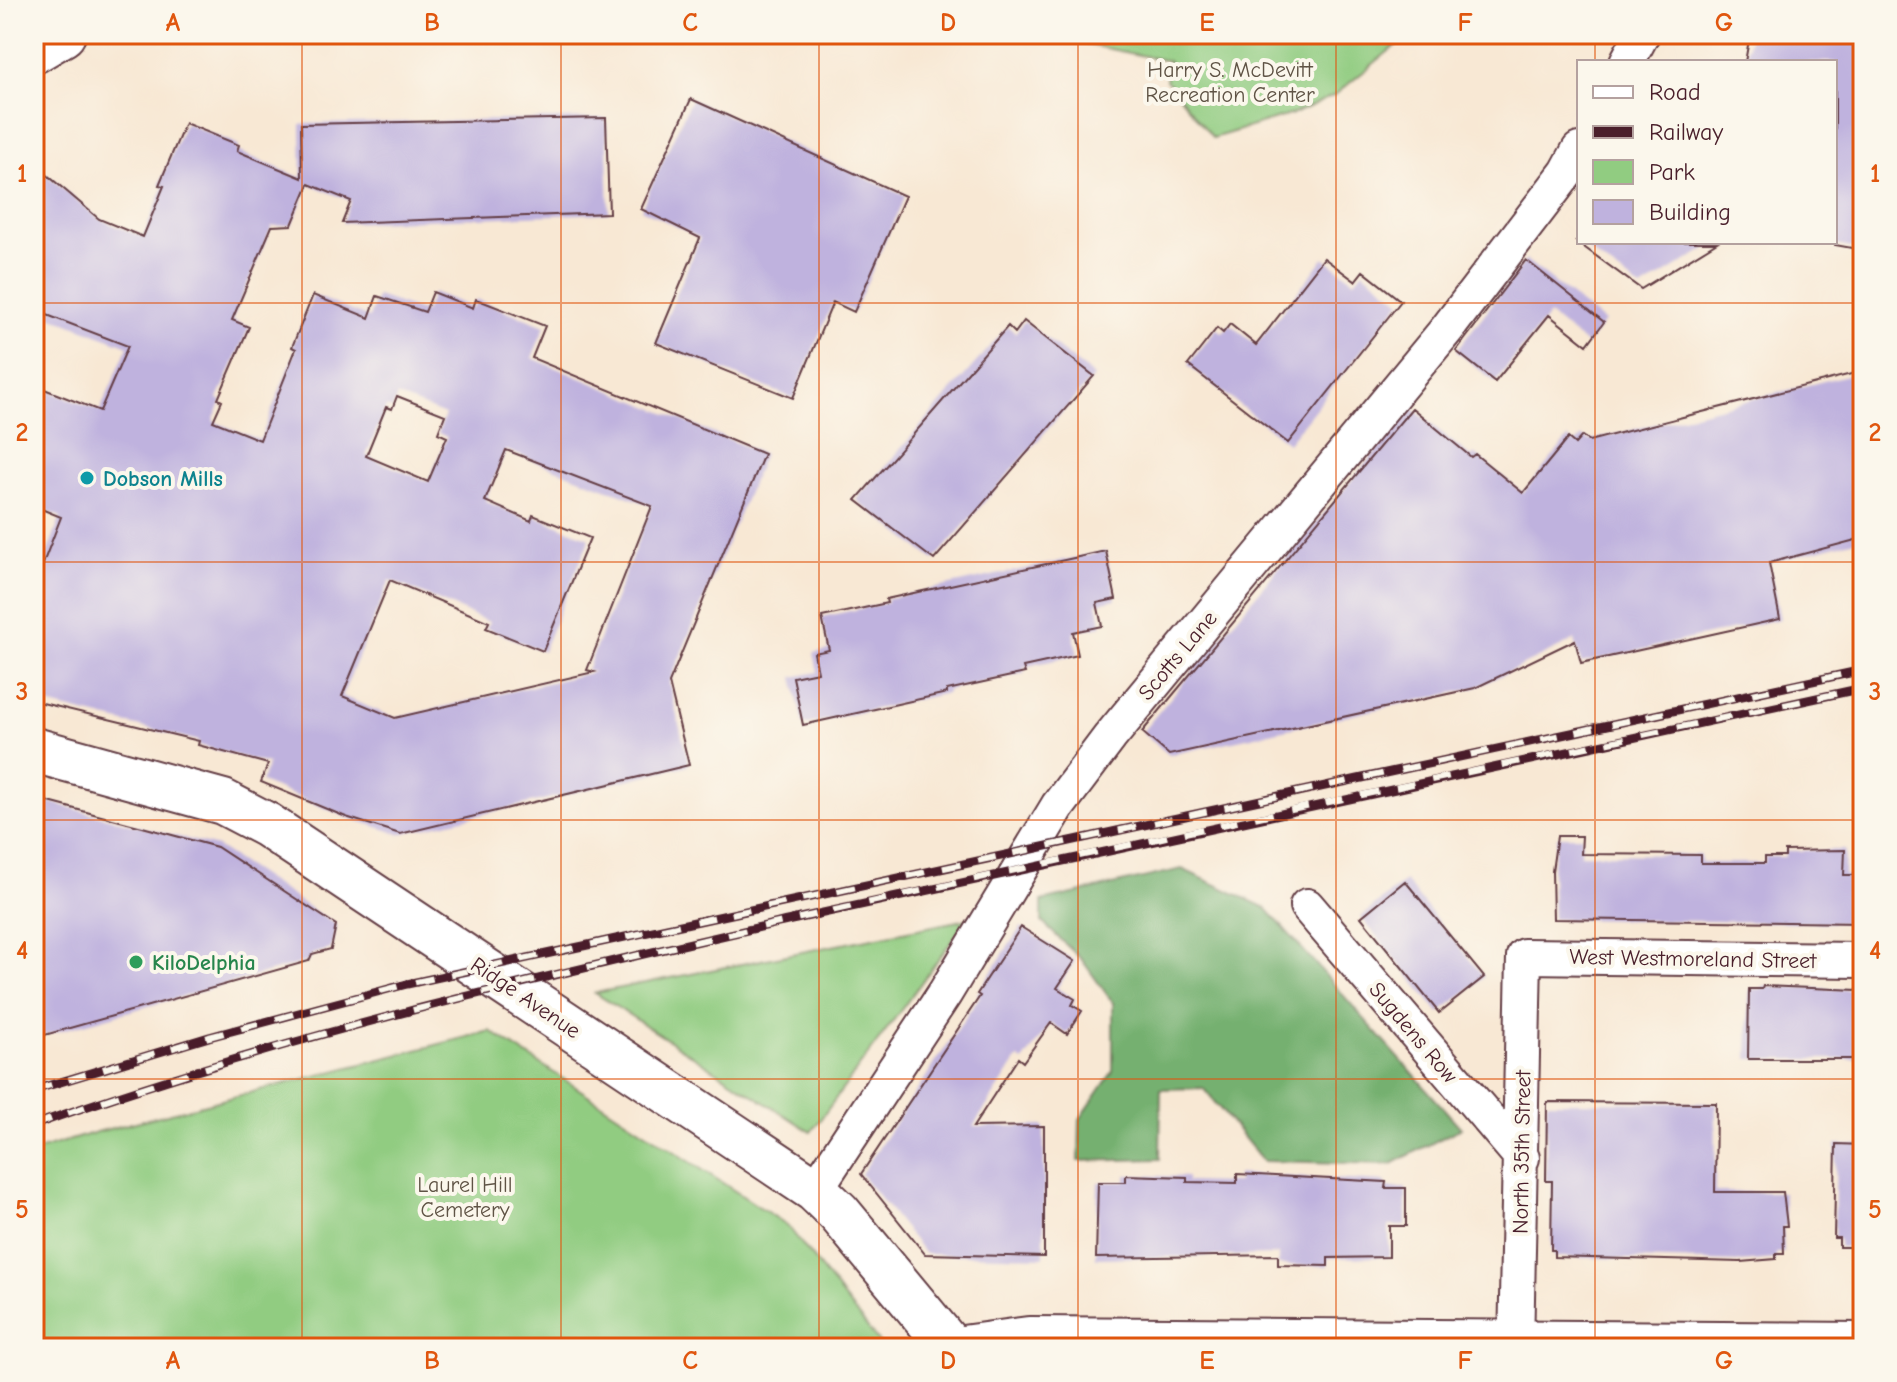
<svg xmlns="http://www.w3.org/2000/svg" width="1897" height="1382" font-family="'Comic Neue',sans-serif">
<style>
.green{fill:#91cc81;stroke:#6e7656;stroke-width:2}
.forest{fill:#74b06f;stroke:#5f684d;stroke-width:2}
.building{fill:#bfb2de;fill-rule:evenodd}
.lines{fill:none;stroke-linecap:round;stroke-linejoin:round}
.street-casing{stroke:#643d44;stroke-width:38}
.secondary-casing{stroke:#643d44;stroke-width:48}
.highway-casing{stroke:#643d44;stroke-width:48}
.street{stroke:#fff;stroke-width:34}
.secondary{stroke:#fff;stroke-width:44}
.highway{stroke:#fff;stroke-width:44}
.rail-casing{stroke:#4a1f2b;stroke-width:9}
.rail{stroke:#fbf7ec;stroke-width:6;stroke-dasharray:18;stroke-linecap:butt}
.grid{fill:none;stroke:#e0560e;stroke-width:2;stroke-opacity:0.55}
.culture-dot{fill:#0f9aa8;stroke:#fbf7ec;stroke-width:3}
.leisure-dot{fill:#2e9e5b;stroke:#fbf7ec;stroke-width:3}
.labels{text-anchor:middle;stroke-width:8;stroke-linejoin:round;paint-order:stroke}
.park-label{font-size:22px;fill:#5f5345;stroke:#fbf7ec}
.culture-label{font-size:22px;font-weight:bold;fill:#0d838f;stroke:#fbf7ec;text-anchor:start}
.street-label{font-size:22px;fill:#4a1f2b;stroke:#fbf7ec}
.leisure-label{font-size:22px;font-weight:bold;fill:#27864d;stroke:#fbf7ec;text-anchor:start}
.neatline{fill:none;stroke:#e0560e;stroke-width:3}
.grid-label{font-size:26px;text-anchor:middle;font-weight:bold;fill:#e0560e}
</style>
<rect width="100%" height="100%" fill="#fbf7ec"/>
<filter id="ink" filterUnits="userSpaceOnUse"><feTurbulence type="fractalNoise" baseFrequency=".0125" numOctaves="2"/><feDisplacementMap in="SourceGraphic" scale="16" xChannelSelector="R" yChannelSelector="G"/><feConvolveMatrix kernelMatrix="1 2 1 2 8 2 1 2 1" color-interpolation-filters="sRGB"/></filter>
<filter id="wash" filterUnits="userSpaceOnUse"><feTurbulence type="fractalNoise" baseFrequency=".006" numOctaves="4" result="noise"/><feDisplacementMap in="SourceGraphic" scale="32" xChannelSelector="R" yChannelSelector="G"/><feGaussianBlur stdDeviation="1.8" result="paint"/><feColorMatrix in="noise" values="0 0 0 0 0 0 0 0 0 0 0 0 0 0 0 0 0 1.4 0 .05"/><feComposite in="paint" operator="in"/></filter>
<g filter="url(#wash)">
<rect width="100%" height="100%" fill="#f8e8d4"/>
<path class="green" d="M1035,34H1410L1335,95L1296,113L1213,138L1166,80L1169,61Z
M968,919L811,1132L595,993Z
M490,1031L787,1225L883,1348H34V1151L97,1132Z"/>
<path class="forest" d="M1182,869L1266,908L1461,1128L1392,1164L1263,1161L1203,1088L1161,1089L1160,1159L1079,1161L1080,1119L1113,1071V1003L1082,960L1042,922V901Z"/>
<g id="blocks">
<path class="building" d="M1750,34H1863V250L1835,245V62H1745Z
M691,99L905,196L854,312L833,302L793,398L656,343L700,238L641,209Z
M606,118L609,213L342,223L351,201L309,184L292,225L272,226L232,320L249,327L218,399L222,401L213,421L260,440L296,349L292,347L313,295L369,318L377,296L425,312L433,292L473,308L476,299L545,326L532,358L764,454L669,683L689,765L400,834L346,817L261,782L268,764L198,745L199,741L34,701V587L61,517L34,506V385L100,411L128,346L34,310V189L46,174L99,219L143,237L164,186L159,185L185,123L239,145L237,151L302,178L301,124ZM397,396L445,415L438,433L447,437L428,482L366,456L386,407L392,409ZM506,450L652,506L587,670L594,672L395,718L342,696L390,580L489,622L486,628L543,651L590,538L533,515L531,521L485,501Z
M1577,242H1717L1641,289Z
M1324,258L1355,281L1363,271L1401,301L1288,443L1188,365L1217,328L1223,333L1230,324L1256,345Z
M1526,260L1604,322L1587,345L1549,315L1495,382L1456,351Z
M1024,321L1094,376L934,560L856,500L1008,326L1015,333Z
M1863,371V538L1769,563L1780,619L1581,663L1575,640L1475,688L1169,755L1142,732L1412,408L1471,457L1475,454L1523,493L1568,438L1575,444L1582,436L1589,441Z
M1106,551L1116,599L1097,603L1102,626L1073,632L1078,655L1023,667L1025,673L947,690V693L803,725L793,677L818,672L814,653L829,650L822,617L887,603L886,599Z
M34,798L217,847L336,925L331,949L312,954L309,961L34,1038Z
M1557,836H1582L1581,854L1701,855V863H1765V857H1785V851L1845,850L1844,875H1863V923L1553,919L1552,871Z
M1405,881L1484,977L1439,1013L1361,917Z
M1021,927L1075,961L1057,988L1075,999L1072,1005L1082,1011L1067,1034L1051,1023L1023,1062L1018,1058L973,1127L1044,1126V1257L925,1254L861,1174L980,996L977,994Z
M1763,986L1858,990V1059H1748L1749,989H1762Z
M1547,1102L1716,1103L1715,1192H1783L1787,1226H1783L1784,1253H1776V1259L1740,1262L1554,1257V1250H1551L1552,1181H1546Z
M1836,1144L1863,1145V1247H1839V1238H1834Z
M1237,1174L1386,1182L1385,1188H1406V1226H1389V1257L1328,1258V1266L1278,1265V1255L1096,1258L1098,1182H1126V1175L1187,1177V1182L1237,1183Z"/>
</g>
</g>
<g filter="url(#ink)">
<use href="#blocks" fill-opacity="0" stroke="#643d44" stroke-width="2"/>
<g class="lines">
<defs>
<path id="street" d="M1627,62L1642,34
M1307,906L1522,1158
M815,1190L945,993L1058,806L1110,737L1447,329L1567,172L1579,150
M1516,1348L1524,956L1863,960"/>
<path id="secondary" d="M34,750L223,802L267,825L815,1190L839,1213L951,1348
M963,1348L1029,1339L1863,1345"/>
<path id="highway" d="M34,51L63,34"/>
</defs>
<use href="#street" class="street-casing"/>
<use href="#secondary" class="secondary-casing"/>
<use href="#highway" class="highway-casing"/>
<use href="#street" class="street"/>
<use href="#secondary" class="secondary"/>
<use href="#highway" class="highway"/>
<defs>
<path id="rail" d="M34,1090L209,1037L407,984L1863,670
M34,1125C284,1035 542,977 800,918C1154,838 1509,764 1863,688"/>
</defs>
<use href="#rail" class="rail-casing"/>
<use href="#rail" class="rail"/>
</g>
</g>
<path class="grid" d="M302,34V1348M561,34V1348M819,34V1348M1078,34V1348M1336,34V1348M1595,34V62M1595,242V1348M34,303H1863M34,562H1863M34,820H1863M34,1079H1863"/>
<circle class="culture-dot" cx="87" cy="478" r="8"/>
<circle class="leisure-dot" cx="136" cy="962" r="8"/>
<g class="labels">
<g class="park-label">
<text x="1230" y="77">Harry S. McDevitt<tspan x="1230" dy="25">Recreation Center</tspan></text>
<text x="465" y="1192">Laurel Hill<tspan x="465" dy="25">Cemetery</tspan></text>
</g>
<g class="culture-label">
<text x="103" y="486">Dobson Mills</text>
</g>
<g class="street-label">
<text transform="translate(1177 655) rotate(-50)" y="8">Scotts Lane</text>
<text transform="translate(1693 958) rotate(1)" y="8">West Westmoreland Street</text>
<text transform="translate(526 997) rotate(34)" y="8">Ridge Avenue</text>
<text transform="translate(1414 1032) rotate(50)" y="8">Sugdens Row</text>
<text transform="translate(1521 1152) rotate(-89)" y="8">North 35th Street</text>
</g>
<g class="leisure-label">
<text x="152" y="970">KiloDelphia</text>
</g>
</g>
<rect width="1897" height="1382" fill="none" stroke="#fbf7ec" stroke-width="88"/>
<rect x="1577" y="60" width="260" height="184" fill="#fbf7ec" stroke="#b4a19f" stroke-width="2"/>
<rect x="1593" y="86" width="40" height="12" fill="#ffffff" stroke="#b4a19f" stroke-width="2"/>
<text x="1649" y="100" font-size="24" fill="#4a1f2b">Road</text>
<rect x="1593" y="126" width="40" height="12" fill="#4a1f2b" stroke="#b4a19f" stroke-width="2"/>
<text x="1649" y="140" font-size="24" fill="#4a1f2b">Railway</text>
<rect x="1593" y="160" width="40" height="24" fill="#91cc81" stroke="#b4a19f" stroke-width="2"/>
<text x="1649" y="180" font-size="24" fill="#4a1f2b">Park</text>
<rect x="1593" y="200" width="40" height="24" fill="#bfb2de" stroke="#b4a19f" stroke-width="2"/>
<text x="1649" y="220" font-size="24" fill="#4a1f2b">Building</text>
<rect x="44" y="44" width="1809" height="1294" class="neatline"/>
<g class="grid-label">
<text x="173" y="31">A</text>
<text x="432" y="31">B</text>
<text x="690" y="31">C</text>
<text x="948" y="31">D</text>
<text x="1207" y="31">E</text>
<text x="1465" y="31">F</text>
<text x="1724" y="31">G</text>
<text x="22" y="182">1</text>
<text x="1875" y="182">1</text>
<text x="22" y="441">2</text>
<text x="1875" y="441">2</text>
<text x="22" y="700">3</text>
<text x="1875" y="700">3</text>
<text x="22" y="959">4</text>
<text x="1875" y="959">4</text>
<text x="22" y="1218">5</text>
<text x="1875" y="1218">5</text>
<text x="173" y="1369">A</text>
<text x="432" y="1369">B</text>
<text x="690" y="1369">C</text>
<text x="948" y="1369">D</text>
<text x="1207" y="1369">E</text>
<text x="1465" y="1369">F</text>
<text x="1724" y="1369">G</text>
</g>
</svg>
